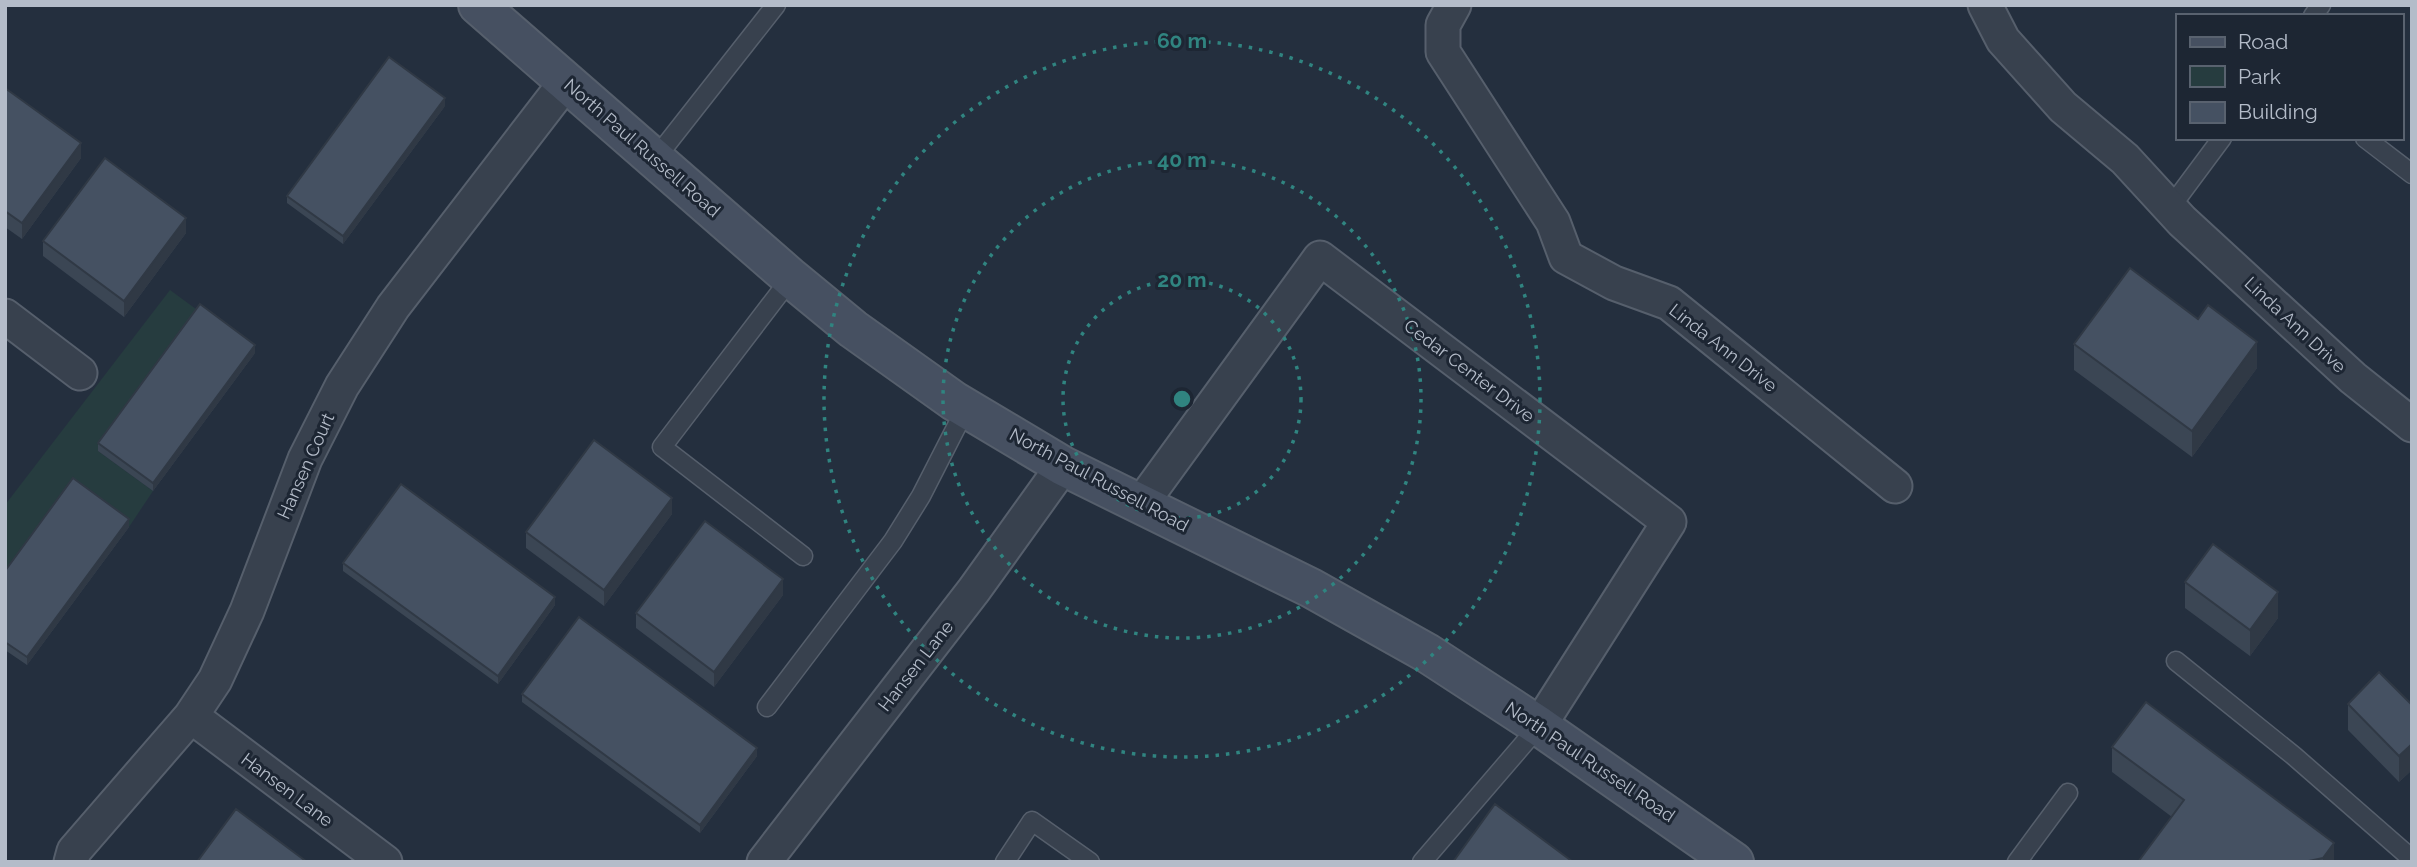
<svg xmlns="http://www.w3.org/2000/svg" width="2417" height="867" font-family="Raleway,sans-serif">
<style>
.green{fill:#263c3f}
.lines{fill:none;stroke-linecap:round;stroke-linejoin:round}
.lane-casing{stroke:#565f6c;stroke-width:21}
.street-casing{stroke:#565f6c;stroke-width:37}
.secondary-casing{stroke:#565f6c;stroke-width:42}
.lane{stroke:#38414e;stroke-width:18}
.street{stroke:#38414e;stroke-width:33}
.secondary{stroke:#465061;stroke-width:38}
.wall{fill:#3b4654}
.shaded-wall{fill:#303945}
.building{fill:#455162;stroke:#303945;stroke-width:2}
.ring{fill:none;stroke:#308480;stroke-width:3.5;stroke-dasharray:3.5 7}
.labels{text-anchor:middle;stroke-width:6;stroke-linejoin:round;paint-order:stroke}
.street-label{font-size:18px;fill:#b4bcc9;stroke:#1d2633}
.centre{fill:#308480;stroke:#1d2633;stroke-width:3.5}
.ring-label{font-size:21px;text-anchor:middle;font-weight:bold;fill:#308480;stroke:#1d2633;stroke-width:6;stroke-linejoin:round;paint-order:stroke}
</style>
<rect width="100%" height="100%" fill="#242f3e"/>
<path class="green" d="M170,290L200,312L98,451L153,491L129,527L73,487L5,580V505Z"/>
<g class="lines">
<defs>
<path id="lane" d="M2313,16L2321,5
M2365,138L2412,174
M655,159L776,5
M2170,208L2222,138
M791,278L662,447L803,556
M2176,661L2294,756L2412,859
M767,707L893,541L921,496L966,408
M1005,862L1032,821L1090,862
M1422,862L1539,726
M2017,862L2068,793"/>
<path id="street" d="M1454,5L1443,25V52L1553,222L1566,257L1614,283L1669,303L1895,486
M1985,5L2003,40L2063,107L2125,159L2182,221L2353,378L2412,425
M5,316L80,373
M1141,504L1320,258L1669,522L1539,726
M191,716L385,862
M71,862L74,851L191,716L215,680L247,611L305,459L342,386L393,307L566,82
M764,862L974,590L1063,466"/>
<path id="secondary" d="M478,5L791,278L853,329L954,401L1063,466L1311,588L1427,653L1539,726L1734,862"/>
</defs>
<use href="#lane" class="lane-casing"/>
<use href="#street" class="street-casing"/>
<use href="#secondary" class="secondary-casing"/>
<use href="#lane" class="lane"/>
<use href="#street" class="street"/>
<use href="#secondary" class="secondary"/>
</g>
<path class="wall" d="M5,88L81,158L22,239L5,227Z
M445,106L343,244L287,203V196Z
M186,233L124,317L43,256V241Z
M2074,344L2257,368L2192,457L2074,370Z
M255,353L153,491L98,451V443Z
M672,514L604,606L526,548V532Z
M129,527L27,665L5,650V571Z
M343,563L555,605L498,684L343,571Z
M2185,582L2278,618L2250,656L2185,608Z
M783,595L714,687L636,628V613Z
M522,694L757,756L700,833L522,702Z
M2348,704L2412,705V770L2399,782L2348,730Z
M2112,747L2334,862H2138L2172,817L2112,772Z"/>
<path class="shaded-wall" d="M445,98V106L343,244V236Z
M81,143V158L22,239V223Z
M186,218V233L124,317V301Z
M2257,342V368L2192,457V431Z
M255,345V353L153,491V483Z
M672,498V514L604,606V590Z
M129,519V527L27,665V657Z
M783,579V595L714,687V672Z
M2278,592V618L2250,656V630Z
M555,597V605L498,684V676Z
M2412,744V770L2399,782V756Z
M757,748V756L700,833V825Z
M2334,843V862H2323V858Z"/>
<path class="building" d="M389,57L445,98L343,236L287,196Z
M5,88L81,143L22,223L5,211Z
M105,158L186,218L124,301L43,241Z
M2130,268L2198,319L2208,305L2257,342L2192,431L2074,344Z
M200,304L255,345L153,483L98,443Z
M594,440L672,498L604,590L526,532Z
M73,478L129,519L27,657L5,642V571Z
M401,484L555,597L498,676L343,563Z
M705,521L783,579L714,672L636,613Z
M2213,544L2278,592L2250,630L2185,582Z
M579,617L757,748L700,825L522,694Z
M2379,672L2412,705V744L2399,756L2348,704Z
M2146,702L2334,843L2323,858L2304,862H2138L2184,800L2112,747Z
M1495,804L1573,862H1453Z
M236,809L307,862H197Z"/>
<g class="ring">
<circle cx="1182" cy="399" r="119"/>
<circle cx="1182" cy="399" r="239"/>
<circle cx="1182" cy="399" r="358"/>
</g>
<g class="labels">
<g class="street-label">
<text transform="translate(642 148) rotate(41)" y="6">North Paul Russell Road</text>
<text transform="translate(2295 325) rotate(43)" y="6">Linda Ann Drive</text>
<text transform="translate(1723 348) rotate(38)" y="6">Linda Ann Drive</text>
<text transform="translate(1469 371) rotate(37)" y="6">Cedar Center Drive</text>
<text transform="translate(306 466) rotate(-66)" y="6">Hansen Court</text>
<text transform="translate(1099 480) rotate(28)" y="6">North Paul Russell Road</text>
<text transform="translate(916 666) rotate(-52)" y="6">Hansen Lane</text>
<text transform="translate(1590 762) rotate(34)" y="6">North Paul Russell Road</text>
<text transform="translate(287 790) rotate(37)" y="6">Hansen Lane</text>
</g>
</g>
<circle cx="1182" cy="399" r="10" class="centre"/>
<g class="ring-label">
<text x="1182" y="48">60 m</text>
<text x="1182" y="167">40 m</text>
<text x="1182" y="287">20 m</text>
</g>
<rect width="2417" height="867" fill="none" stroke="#b4bcc9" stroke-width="14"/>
<rect x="2176" y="14" width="228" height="126" fill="#1d2633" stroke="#59626f" stroke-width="2"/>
<rect x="2190" y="37" width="35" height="10" fill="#465061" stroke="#59626f" stroke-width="2"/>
<text x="2238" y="49" font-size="21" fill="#b4bcc9">Road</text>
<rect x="2190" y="66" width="35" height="21" fill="#263c3f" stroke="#59626f" stroke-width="2"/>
<text x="2238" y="84" font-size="21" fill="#b4bcc9">Park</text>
<rect x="2190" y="102" width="35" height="21" fill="#455162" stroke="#59626f" stroke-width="2"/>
<text x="2238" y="119" font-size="21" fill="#b4bcc9">Building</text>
</svg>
